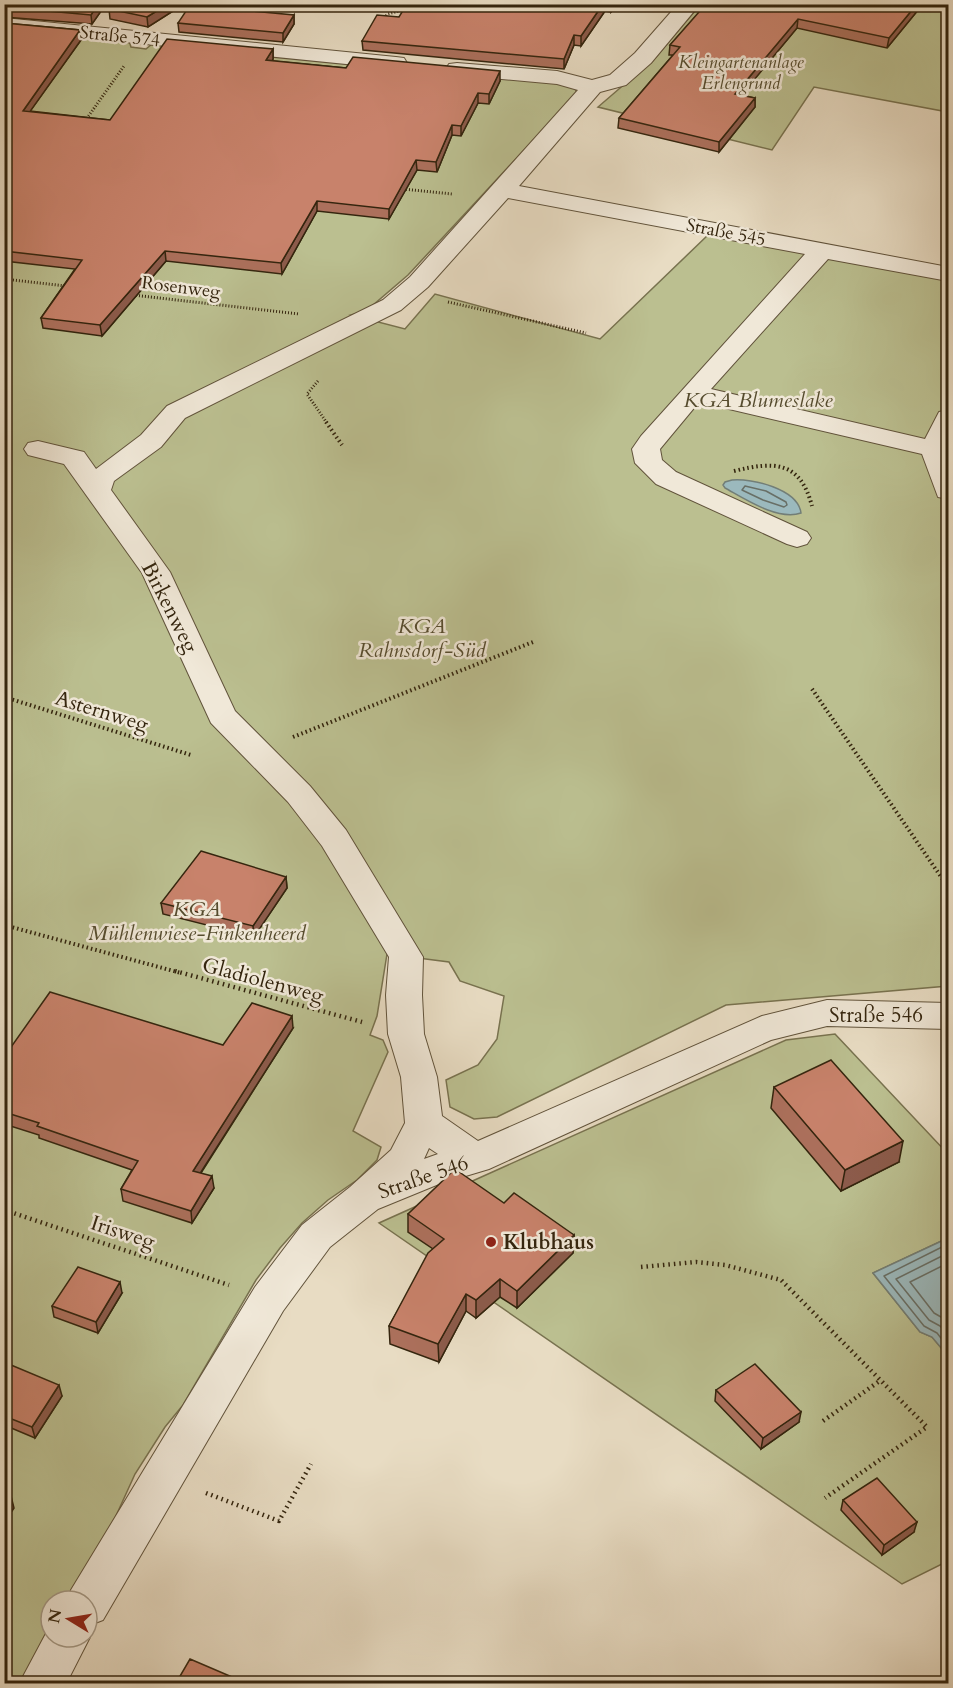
<svg xmlns="http://www.w3.org/2000/svg" width="953" height="1688" font-family="Cardo,serif">
<style>
.green{fill:#bbbf90;stroke:#78724f;stroke-width:1.5}
.water{fill:#9bb9bd;stroke:#727e77;stroke-width:1.5}
.lines{fill:none;stroke-linecap:round;stroke-linejoin:round}
.shore{stroke:#686f66;stroke-width:1.5}
.minor-casing{stroke:#61533b;stroke-width:2}
.path-far2{stroke:#34250e;stroke-width:3;stroke-dasharray:1 2;stroke-linecap:butt}
.path-far1{stroke:#34250e;stroke-width:4;stroke-dasharray:1.5 3;stroke-linecap:butt}
.path{stroke:#34250e;stroke-width:4.5;stroke-dasharray:1.5 4;stroke-linecap:butt}
.minor{fill:#f0e8d8;fill-rule:evenodd}
.wall{fill:#ac705c;stroke:#34250e;stroke-width:1.5}
.shaded-wall{fill:#8c5b4b;stroke:#34250e;stroke-width:1.5}
.building{fill:#c8826b;stroke:#34250e;stroke-width:1.5}
.poi-dot{fill:#8f2418;stroke:#f0e8d8;stroke-width:2}
.labels{text-anchor:middle;stroke-width:5;stroke-linejoin:round;paint-order:stroke}
.far-street-label{font-size:18px;fill:#34250e;stroke:#f0e8d8}
.far-park-label{font-size:18px;font-style:italic;fill:#564c2e;stroke:#f0e8d8}
.park-label{font-size:21px;font-style:italic;fill:#564c2e;stroke:#f0e8d8}
.street-label{font-size:21px;fill:#34250e;stroke:#f0e8d8}
.poi-label{font-size:21px;font-weight:bold;fill:#34250e;stroke:#f0e8d8;text-anchor:start}
</style>
<rect width="100%" height="100%" fill="#e8dcc3"/>
<filter id="stains"><feTurbulence type="fractalNoise" baseFrequency=".00333" numOctaves="4"/><feColorMatrix values="0 0 0 0 .2 0 0 0 0 .09 0 0 0 0 .02 0 0 0 .5 -.17"/></filter>
<radialGradient id="worn" r=".72"><stop offset=".6" stop-color="#630" stop-opacity="0"/><stop offset="1" stop-color="#630" stop-opacity=".3"/></radialGradient>
<path class="green" d="M700,5H948V112L814,87L772,150L598,107L656,57Z
M4,28L129,41L131,47L146,49L152,44L546,80L574,87L577,93L408,275L366,311L351,315L405,329L435,294L600,339L709,234L948,280V986L726,1005L497,1117L474,1119L450,1107L446,1080L478,1065L497,1039L504,996L460,981L449,962L387,954L377,1016L370,1035L383,1040L388,1052L353,1131L381,1147L377,1160L357,1180L328,1200L302,1223L280,1248L256,1280L183,1405L165,1427L135,1474L85,1584L75,1601H51V1637L25,1684L4,1683Z
M835,1034L948,1154V1238L873,1273L920,1332L932,1337L948,1356V1561L902,1584L379,1223L786,1040Z"/>
<path class="water" d="M732,480C752,478 798,489 801,513C778,521 745,499 725,488L723,485L725,482Z
M948,1238V1356L932,1337L920,1332L873,1273Z"/>
<g class="lines">
<path class="shore" d="M745,486L766,491L786,502L787,505L784,507L763,500L742,490Z
M948,1244L884,1276L924,1326L937,1333L948,1347
M948,1253L896,1279L929,1320L940,1326L948,1335
M948,1263L910,1282L934,1313L948,1321"/>
<defs>
<path id="minor" d="M678,4H700L651,63L626,85L600,92L519,186L948,267V281L828,259L711,389L925,439L939,412L948,410V499L938,497L922,454L699,402L660,449L662,460L676,472L807,532L811,538L807,544L797,547L787,544L656,484L635,463L632,449L641,436L805,254L508,198L428,287L401,310L185,418L161,447L114,481L111,490L170,572L235,711L310,786L346,830L423,957L422,995L424,1034L437,1077L442,1116L478,1141L762,1016L827,1000L948,1003V1029L827,1026L771,1040L489,1169L439,1184L378,1209L330,1247L283,1311L103,1620L87,1626V1601H67L71,1590L255,1287L302,1225L350,1187L391,1150L405,1123L401,1077L388,1034L386,995L389,957L322,846L288,802L211,723L142,573L64,464L28,455L24,449L28,443L38,441L84,452L96,469L141,435L167,406L383,300L410,277L578,90L557,84L457,75L449,74L446,69L449,64L457,63L557,71L592,80L610,75L635,53ZM429,1148L438,1154L424,1159Z
M4,18L396,57L404,58L407,63L404,68L396,69L4,30Z
M51,1624V1637H87V1629L90,1637L66,1684H19Z"/>
</defs>
<use href="#minor" class="minor-casing"/>
<path class="path-far2" d="M384,18L388,14L407,9
M85,121L124,66
M403,189L452,194
M4,279L66,286
M133,295L299,314
M448,302L586,333
M318,381L307,394L327,423"/>
<path class="path-far1" d="M326,422L342,445
M734,471C775,461 800,461 812,506
M812,689L948,887
M4,697L191,755
M293,737L533,642
M4,925L181,973"/>
<path class="path" d="M175,971L362,1022
M4,1210L229,1285
M641,1267L696,1262L725,1265L781,1280L927,1427L825,1498
M823,1421L881,1380
M206,1493L279,1521L311,1464"/>
<use href="#minor" class="minor"/>
</g>
<path class="wall" d="M4,4H106L92,24L4,17Z
M184,4L148,27L110,19L109,9Z
M453,4H617L611,12L605,11L581,46L574,45L564,69L363,50L362,41L399,17Z
M702,4H923L887,48L797,28L741,95L755,98V107L719,152L618,128L619,118L673,55H669L670,45L705,6Z
M294,15V24L283,42L179,32L178,23Z
M4,23L80,30L81,40L30,111L110,120L273,49V59L272,61L346,68L500,81L489,104L478,103L461,136L452,135L437,172L417,170L389,219L317,211L282,274L166,261L102,336L43,328L41,318L75,269L4,261Z
M286,877L287,888L254,937L163,914L161,903Z
M293,1028L201,1173L214,1188L192,1223L123,1201L121,1189L132,1170L39,1138V1135L4,1124V1057L223,1045Z
M774,1087L899,1162L841,1191L771,1108Z
M504,1203L574,1235L573,1253L517,1308L500,1297L476,1318L466,1311L439,1362L390,1344L389,1326L433,1249L408,1232V1214Z
M122,1293L98,1333L54,1317L52,1306Z
M4,1374L62,1396L35,1438L4,1425Z
M716,1390L799,1422L761,1449L715,1401Z
M843,1500L914,1532L882,1555L841,1510Z"/>
<path class="shaded-wall" d="M98,4H106L92,24L91,15Z
M168,4H184L148,27L147,17Z
M603,4H605V11L581,46V36Z
M611,4H617L611,12Z
M917,4H923L887,48L889,38Z
M294,15V24L283,42V33Z
M798,19L797,28L734,104L735,94Z
M80,30L81,40L24,120L23,111Z
M574,35V45L564,69V59Z
M273,49V59L267,70L266,60Z
M500,71V81L489,104V94Z
M478,93V103L461,136V126Z
M755,98V107L719,152V142Z
M452,125V135L437,172L436,162Z
M416,160L417,170L389,219V209Z
M317,201V211L282,274L281,263Z
M165,251L166,261L102,336L100,325Z
M286,877L287,888L254,937L253,926Z
M292,1016L293,1028L194,1183L193,1171Z
M903,1141L899,1162L841,1191L845,1170Z
M212,1176L214,1188L192,1223L191,1211Z
M574,1235L573,1253L517,1308V1291Z
M500,1279V1297L476,1318V1300Z
M120,1282L122,1293L98,1333L96,1322Z
M466,1294V1311L439,1362L438,1344Z
M59,1385L62,1396L35,1438L32,1427Z
M801,1412L799,1422L761,1449L763,1438Z
M10,1492L14,1508L4,1523V1500Z
M917,1522L914,1532L882,1555L884,1545Z"/>
<path class="building" d="M4,4H98L91,15L4,7Z
M112,4H168L147,17L109,9Z
M407,4L452,5L603,4L581,36L574,35L564,59L362,41L377,15L399,17Z
M706,4H917L889,38L798,19L735,94L755,98L719,142L619,118L680,47L670,45Z
M190,5L294,15L283,33L178,23Z
M4,23L80,30L23,111L110,120L167,39L273,49L266,60L346,68L353,57L500,71L489,94L478,93L461,126L452,125L436,162L416,160L389,209L317,201L281,263L165,251L100,325L41,318L82,260L4,251Z
M201,851L286,877L253,926L161,903Z
M50,992L223,1045L252,1003L292,1016L193,1171L212,1176L191,1211L121,1189L138,1161L37,1126L39,1123L4,1112V1057Z
M831,1060L903,1141L845,1170L774,1087Z
M455,1169L504,1203L514,1193L574,1235L517,1291L500,1279L476,1300L466,1294L438,1344L389,1326L428,1253L444,1239L408,1214Z
M78,1267L120,1282L96,1322L52,1306Z
M755,1364L801,1412L763,1438L716,1390Z
M11,1365L59,1385L32,1427L4,1416V1374Z
M877,1478L917,1522L884,1545L843,1500Z
M4,1490L10,1492L4,1500Z
M190,1659L246,1683H176Z"/>
<circle class="poi-dot" cx="491" cy="1242" r="6"/>
<g class="labels">
<g class="far-street-label">
<text transform="translate(120 36) rotate(6)" y="6">Straße 574</text>
<text transform="translate(726 232) rotate(11)" y="6">Straße 545</text>
<text transform="translate(181 287) rotate(7)" y="6">Rosenweg</text>
</g>
<g class="far-park-label">
<text x="741" y="68">Kleingartenanlage<tspan x="741" dy="21">Erlengrund</tspan></text>
</g>
<g class="park-label">
<text x="758" y="407">KGA Blumeslake</text>
<text x="422" y="633">KGA<tspan x="422" dy="24">Rahnsdorf-Süd</tspan></text>
<text x="197" y="916">KGA<tspan x="197" dy="24">Mühlenwiese-Finkenheerd</tspan></text>
</g>
<g class="street-label">
<text transform="translate(170 607) rotate(63)" y="7">Birkenweg</text>
<text transform="translate(102 711) rotate(17)" y="7">Asternweg</text>
<text transform="translate(263 980) rotate(15)" y="7">Gladiolenweg</text>
<text x="876" y="1022">Straße 546</text>
<text transform="translate(423 1177) rotate(-19)" y="7">Straße 546</text>
<text transform="translate(123 1232) rotate(18)" y="7">Irisweg</text>
</g>
<g class="poi-label">
<text x="503" y="1249">Klubhaus</text>
</g>
</g>
<rect width="953" height="1688" fill="none" stroke="#e8dcc3" stroke-width="24"/>
<rect x="6" y="6" width="941" height="1676" fill="none" stroke="#34250e" stroke-width="3"/>
<rect x="12" y="12" width="929" height="1664" fill="none" stroke="#34250e" stroke-width="1.5"/>
<g transform="translate(69 1619) rotate(281)"><circle r="28" fill="#f0e8d8" stroke="#a59a87" stroke-width="1.5"/>
<path d="M0-4.5L10 22L0 15L-10 22Z" fill="#8f2418"/>
<text y="-9" font-size="16" font-weight="bold" text-anchor="middle" fill="#34250e">N</text>
</g>
<rect width="100%" height="100%" filter="url(#stains)"/>
<rect width="100%" height="100%" fill="url(#worn)"/>
</svg>
